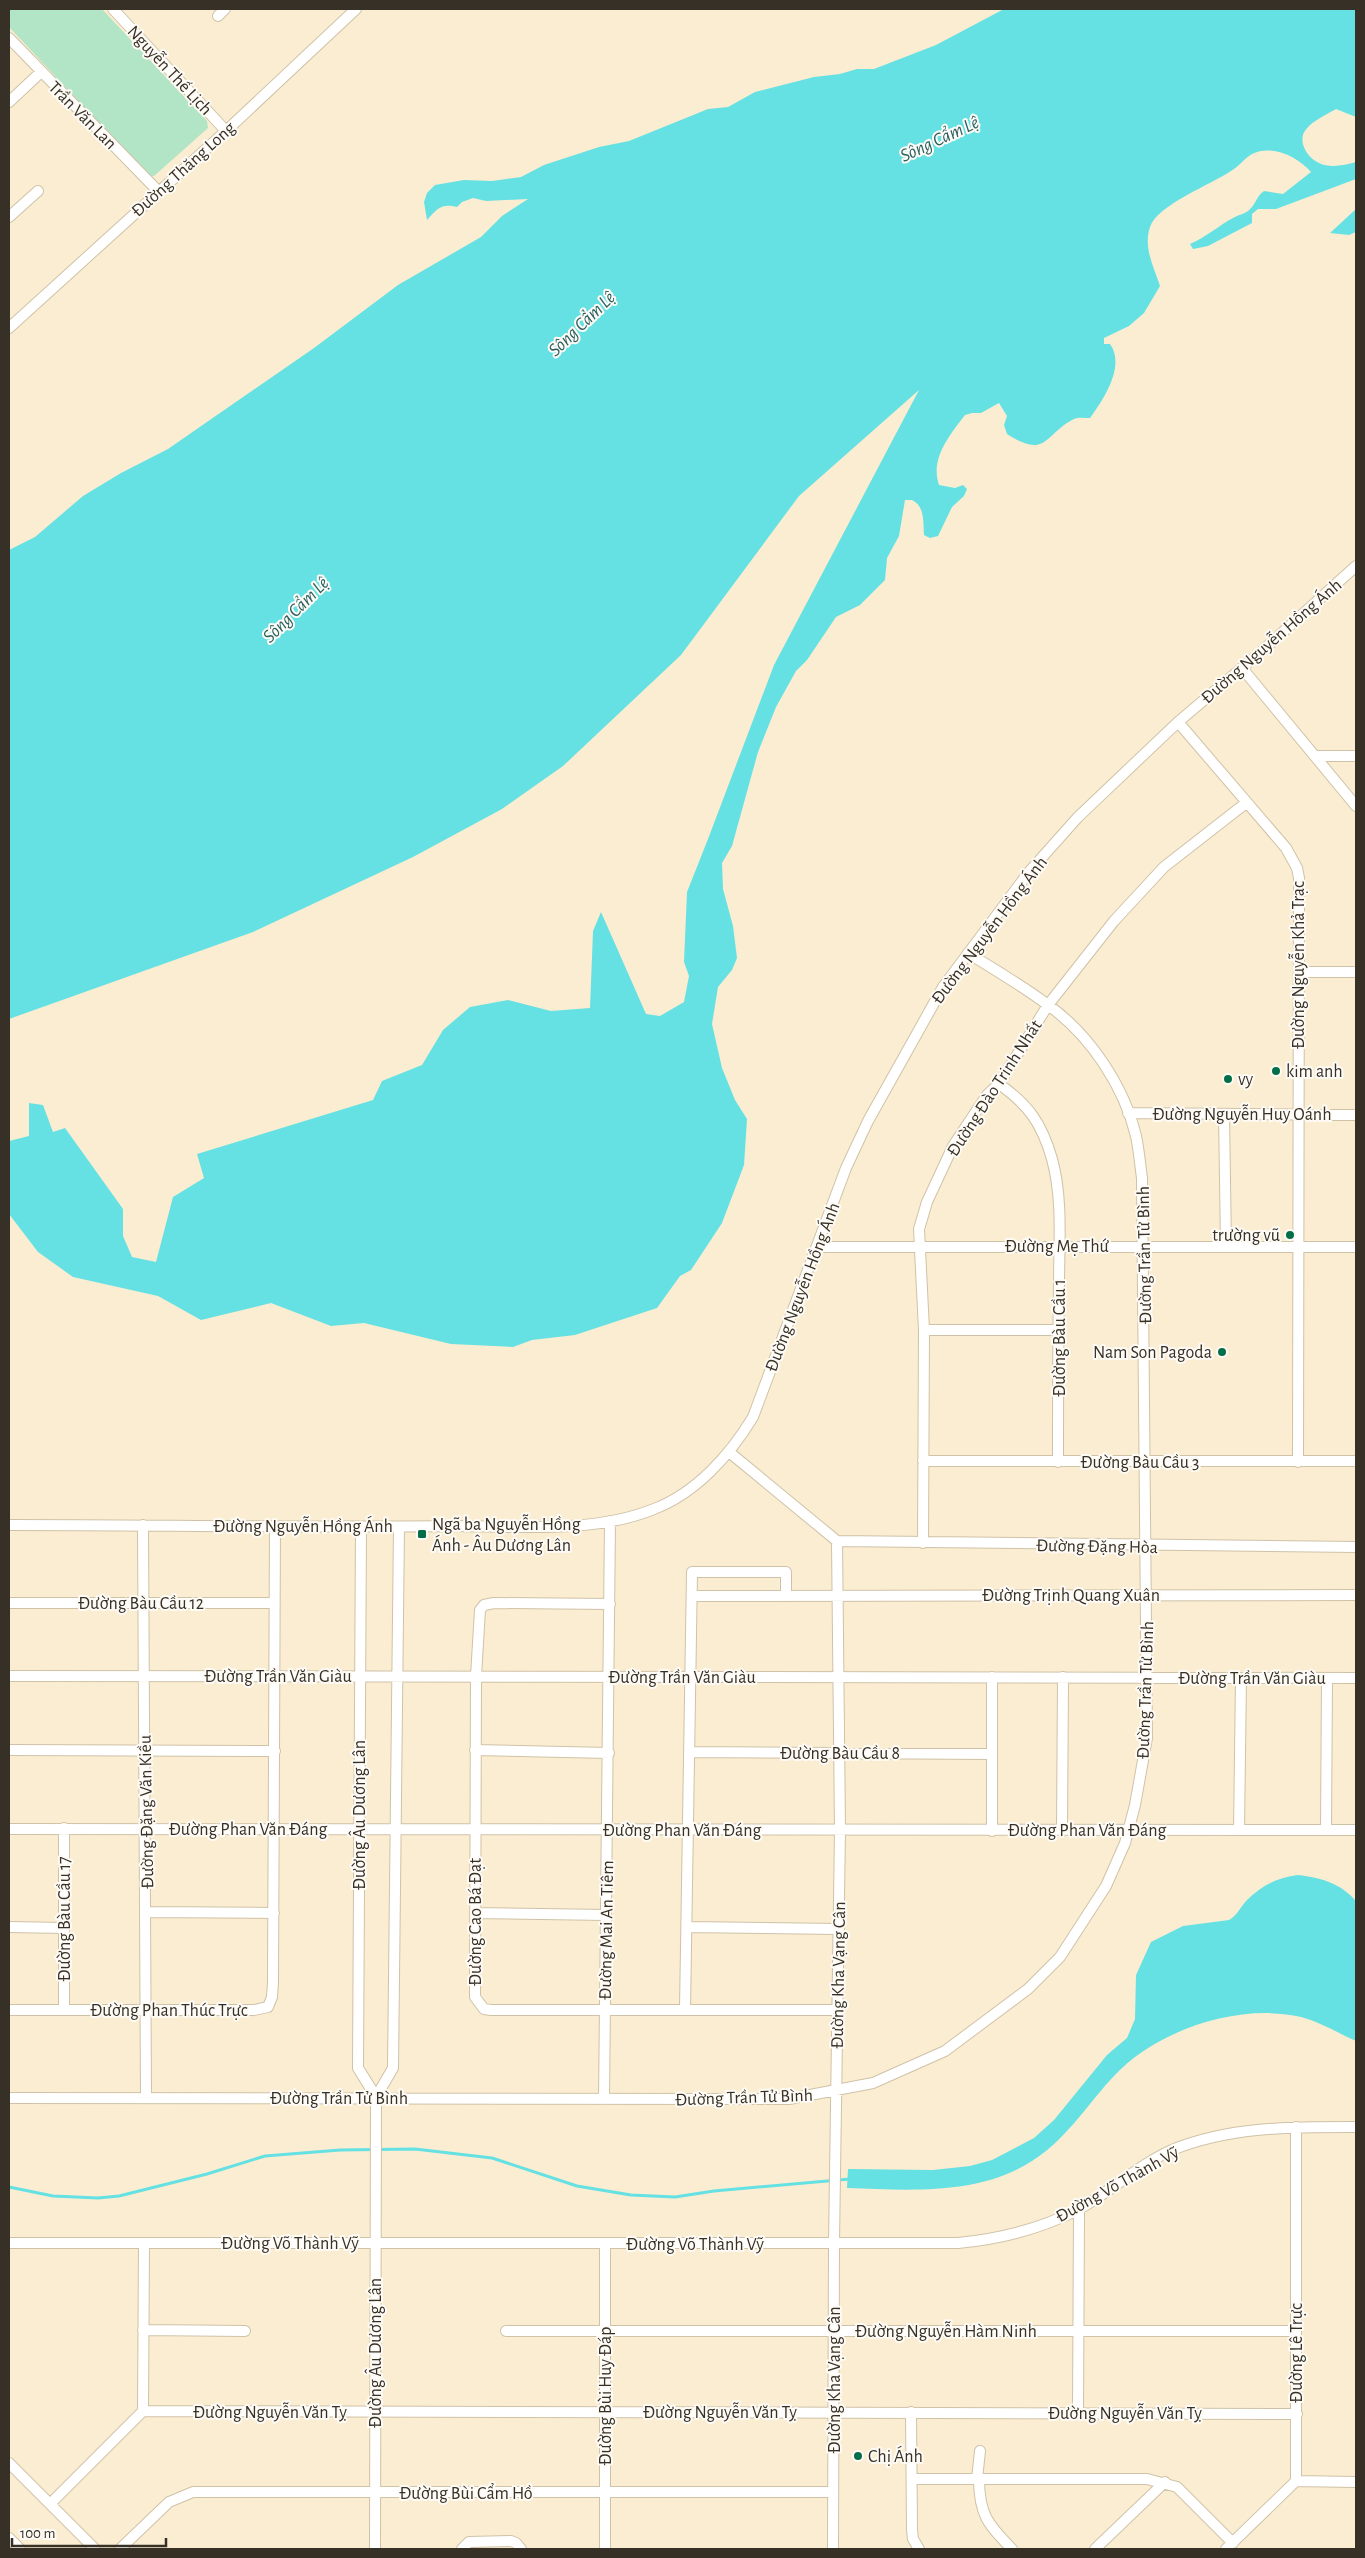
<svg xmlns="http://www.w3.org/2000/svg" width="1365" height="2558" font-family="'Alegreya Sans',sans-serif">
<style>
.green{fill:#b1e5c5}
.water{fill:#65e1e3}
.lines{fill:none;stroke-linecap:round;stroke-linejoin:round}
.stream{stroke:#65e1e3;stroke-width:3}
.minor-casing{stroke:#cfc2a7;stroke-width:12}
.minor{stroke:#fff;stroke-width:10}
.poi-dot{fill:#026f48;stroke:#fefbf6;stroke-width:2}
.labels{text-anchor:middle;stroke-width:4;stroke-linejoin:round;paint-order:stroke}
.street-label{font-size:18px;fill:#363026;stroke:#fefbf6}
.poi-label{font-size:18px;fill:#363026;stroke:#fefbf6;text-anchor:start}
.water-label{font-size:19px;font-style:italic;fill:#2b6061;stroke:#fefbf6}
</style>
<rect width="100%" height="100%" fill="#fbedd1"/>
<path class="green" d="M9,9H102L207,121L208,128L154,176L150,177L9,27Z"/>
<path class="water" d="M1004,9H1356V117L1336,109C1326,115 1307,123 1303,135C1301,142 1304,148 1307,153C1319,170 1339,167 1356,162V179L1276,209H1258L1252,214V223L1208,246L1193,249L1190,244C1208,236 1218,226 1233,218C1238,215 1244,214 1248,211C1256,205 1256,196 1264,191L1283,194L1311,172C1298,157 1272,144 1252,154C1245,158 1238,167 1231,171C1212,184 1157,205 1150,227C1143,248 1154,267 1160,286L1144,313L1129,326L1104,338V344H1110C1126,366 1103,400 1090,418C1085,418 1078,417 1074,419C1044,434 1047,460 1007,434L1004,425L1007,416L999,403L981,413H972L965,415C949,436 930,459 939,485L955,488L963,485L967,489L964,496L952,507L938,536L930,538L924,535C923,522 925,506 912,500H905L899,536L887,558L885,580L860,605L836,617L807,660L796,671L776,707L758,752L732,846L722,863L723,889L733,926L737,958L732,970L718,987L712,1024L722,1068L735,1100L747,1119L744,1165L722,1223L691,1270L680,1276L657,1308L575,1335L532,1340L513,1347L451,1344L364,1323L331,1326L271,1303L201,1320L158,1296L73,1277L38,1252L9,1214V1141L29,1136V1103L43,1105L53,1132L65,1128L123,1209V1236L132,1257L156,1262L173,1197L204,1178L197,1154L373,1100L382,1081L422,1065L443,1030L470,1007L508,1000L551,1011L590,1008L593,931L601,912L646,1014L660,1016L684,1002L689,976L684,962L687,892L708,839L774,665L919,390L799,496L681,655L563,766L502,809L413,857L253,932L9,1019V550L35,537L83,496L121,473L168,449L314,348L398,285L481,237L502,216L528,199L486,201L473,198L462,202L457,207C441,203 437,209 427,220L424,202L427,193L435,185L464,180L492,181L521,177L544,165L599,147L629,141L708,109L728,107L755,92L814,77L840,74L857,69H874L936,45Z
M1356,209V232L1349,235L1330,233Z
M1298,1875C1322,1878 1340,1883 1356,1901V2041C1338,2033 1320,2022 1301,2017C1242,2003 1164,2028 1121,2069C1089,2100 1071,2136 1032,2161C978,2196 908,2190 847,2188L848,2169L933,2170L970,2166L992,2160L1034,2138L1054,2120L1107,2055L1127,2038L1135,2019L1136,1975L1151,1942L1183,1926L1229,1920C1238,1915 1240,1907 1247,1900C1262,1885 1277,1878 1298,1875Z"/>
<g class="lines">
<path class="stream" d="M9,2187L53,2196L98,2198L119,2196L207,2174L265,2156L340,2150L415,2149L492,2158L577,2186L631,2195L675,2197L714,2191L850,2179"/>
<defs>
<path id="minor" d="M113,9L226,131
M218,16L225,9
M9,38L158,191
M9,102L41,72
M9,217L38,191
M9,328L226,131L356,9
M1242,668L1356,806
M1178,722L1286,848L1297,868L1299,878L1298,1462
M1315,756H1356
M1299,972H1356
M999,1084C1029,1105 1042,1124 1052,1159C1063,1199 1059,1243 1059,1284C1058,1343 1058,1402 1058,1462
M1128,1113L1356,1115
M1224,1114L1226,1246
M817,1247H1356
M924,1330H1059
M729,1452L837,1541L840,1830L834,2243L833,2549
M923,1461H1356
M9,1525C156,1525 303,1528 450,1526C515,1526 593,1534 654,1509C696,1493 730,1455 753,1417L846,1168L868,1121L943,987L1029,872L1078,817L1178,722L1262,651L1356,566
M143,1525L146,2098
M361,1527L358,2068L376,2097
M837,1541L1356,1547
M923,1543L924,1330L919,1229L927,1202L953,1146L987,1095L999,1084L1048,1005L1114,921L1164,867L1246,803
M692,1596L1356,1595
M9,1603H274
M610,1604L494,1603L484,1605L480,1610L476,1676L475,1997L484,2009L491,2010H837
M9,1676L1356,1678
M9,1750L275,1751
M475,1750L609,1753
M690,1752L991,1754
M9,1829L1356,1830
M1239,1830L1241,1678
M1326,1830L1327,1678
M992,1831V1677
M1062,1831L1063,1677
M147,1912L274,1913
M475,1913L606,1915
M9,1927L64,1928
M687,1927L839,1929
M685,2009L692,1572H786V1596
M9,2010H254L268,2007L272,1997L273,1982L275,1526
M64,2010V1828
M9,2098L789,2099L873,2083L945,2051L1028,1989L1060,1957L1106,1886L1125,1843L1135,1805L1147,1738L1142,1178C1140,1164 1139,1150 1136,1136C1124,1086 1090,1035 1048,1005C1023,986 995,970 968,953
M604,2099L610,1521
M9,2243H958C1000,2239 1041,2229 1079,2209C1110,2192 1140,2164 1172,2150C1231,2126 1294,2127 1356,2127
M605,2244V2549
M143,2330L245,2331
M506,2331H1296
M143,2411L1297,2414
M911,2412L912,2530L913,2539L919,2549
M1078,2413L1079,2209
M9,2463L95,2549
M912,2479H1147L1177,2487L1233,2543
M977,2479L980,2451
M979,2479C979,2514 988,2525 1012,2549
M1296,2481L1356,2482
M50,2504L143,2411L144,2243
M9,2538L20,2549
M120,2549L169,2502L193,2492H833
M375,2549L376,2097L393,2068L399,1527
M462,2549L469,2542L511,2541L516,2543L521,2549
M1095,2549L1165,2482
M1226,2549L1296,2481V2127"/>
</defs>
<use href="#minor" class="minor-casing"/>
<use href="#minor" class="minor"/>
</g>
<g class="poi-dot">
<circle cx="1276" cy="1071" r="5"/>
<circle cx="1228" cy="1079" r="5"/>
<circle cx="1290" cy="1235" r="5"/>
<circle cx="1222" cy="1352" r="5"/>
<rect x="417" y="1529" width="10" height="10" rx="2.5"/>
<circle cx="858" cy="2456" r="5"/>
</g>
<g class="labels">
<g class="street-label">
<text transform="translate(170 70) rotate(47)" y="6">Nguyễn Thế Lịch</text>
<text transform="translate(83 115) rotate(45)" y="6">Trần Văn Lan</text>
<text transform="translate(183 169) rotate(-42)" y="6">Đường Thăng Long</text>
<text transform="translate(1271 641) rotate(-41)" y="6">Đường Nguyễn Hồng Ánh</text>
<text transform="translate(989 930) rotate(-53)" y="6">Đường Nguyễn Hồng Ánh</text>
<text transform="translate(1298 965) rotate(-90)" y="6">Đường Nguyễn Khả Trạc</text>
<text transform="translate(994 1088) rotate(-57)" y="6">Đường Đào Trinh Nhất</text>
<text x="1242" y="1120">Đường Nguyễn Huy Oánh</text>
<text x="1057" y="1252">Đường Mẹ Thứ</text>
<text transform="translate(1144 1255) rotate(-91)" y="6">Đường Trần Tử Bình</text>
<text transform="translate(802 1287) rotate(-69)" y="6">Đường Nguyễn Hồng Ánh</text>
<text transform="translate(1059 1338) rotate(-90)" y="6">Đường Bàu Cầu 1</text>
<text x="1140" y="1468">Đường Bàu Cầu 3</text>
<text x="303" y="1532">Đường Nguyễn Hồng Ánh</text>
<text transform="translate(1097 1546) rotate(1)" y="6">Đường Đặng Hòa</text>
<text x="1071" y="1601">Đường Trịnh Quang Xuân</text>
<text x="141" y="1609">Đường Bàu Cầu 12</text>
<text x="278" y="1682">Đường Trần Văn Giàu</text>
<text x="682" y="1683">Đường Trần Văn Giàu</text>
<text x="1252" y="1684">Đường Trần Văn Giàu</text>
<text transform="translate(1145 1690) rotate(-88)" y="6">Đường Trần Tử Bình</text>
<text x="840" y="1759">Đường Bàu Cầu 8</text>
<text transform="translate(146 1812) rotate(-91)" y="6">Đường Đặng Văn Kiều</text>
<text transform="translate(359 1815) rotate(-90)" y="6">Đường Âu Dương Lân</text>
<text x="248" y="1835">Đường Phan Văn Đáng</text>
<text x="682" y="1836">Đường Phan Văn Đáng</text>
<text x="1087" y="1836">Đường Phan Văn Đáng</text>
<text transform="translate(64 1919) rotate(-90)" y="6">Đường Bàu Cầu 17</text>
<text transform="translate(475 1922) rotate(-90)" y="6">Đường Cao Bá Đạt</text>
<text transform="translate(606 1930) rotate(-89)" y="6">Đường Mai An Tiêm</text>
<text transform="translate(838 1975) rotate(-89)" y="6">Đường Kha Vạng Cân</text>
<text x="169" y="2016">Đường Phan Thúc Trực</text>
<text transform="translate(744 2097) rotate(-2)" y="6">Đường Trần Tử Bình</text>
<text x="339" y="2104">Đường Trần Tử Bình</text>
<text transform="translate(1117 2184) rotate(-29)" y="6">Đường Võ Thành Vỹ</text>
<text x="290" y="2249">Đường Võ Thành Vỹ</text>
<text x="695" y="2250">Đường Võ Thành Vỹ</text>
<text x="946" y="2337">Đường Nguyễn Hàm Ninh</text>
<text transform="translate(375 2353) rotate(-90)" y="6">Đường Âu Dương Lân</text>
<text transform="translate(1296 2353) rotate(-90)" y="6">Đường Lê Trực</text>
<text transform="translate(834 2380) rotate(-90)" y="6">Đường Kha Vạng Cân</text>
<text transform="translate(605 2396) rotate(-90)" y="6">Đường Bùi Huy Đáp</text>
<text x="270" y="2418">Đường Nguyễn Văn Tỵ</text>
<text x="720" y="2418">Đường Nguyễn Văn Tỵ</text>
<text x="1125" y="2419">Đường Nguyễn Văn Tỵ</text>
<text x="466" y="2499">Đường Bùi Cẩm Hồ</text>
</g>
<g class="poi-label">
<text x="1286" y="1077">kim anh</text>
<text x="1238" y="1085">vy</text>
<text x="1280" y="1241" text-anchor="end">trường vũ</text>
<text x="1212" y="1358" text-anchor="end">Nam Son Pagoda</text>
<text x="432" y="1530">Ngã ba Nguyễn Hồng<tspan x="432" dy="21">Ánh - Âu Dương Lân</tspan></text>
<text x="868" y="2462">Chị Ánh</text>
</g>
<g class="water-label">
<text transform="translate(939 138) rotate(-25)" y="7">Sông Cẩm Lệ</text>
<text transform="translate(581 323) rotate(-44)" y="7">Sông Cẩm Lệ</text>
<text transform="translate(295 609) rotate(-45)" y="7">Sông Cẩm Lệ</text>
</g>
</g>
<rect width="1365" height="2558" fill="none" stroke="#363026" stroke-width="20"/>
<path d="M12 2538v8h154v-8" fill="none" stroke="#363026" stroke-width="2.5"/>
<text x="20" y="2538" font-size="15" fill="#363026" stroke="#fefbf6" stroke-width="4" paint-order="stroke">100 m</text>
</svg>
